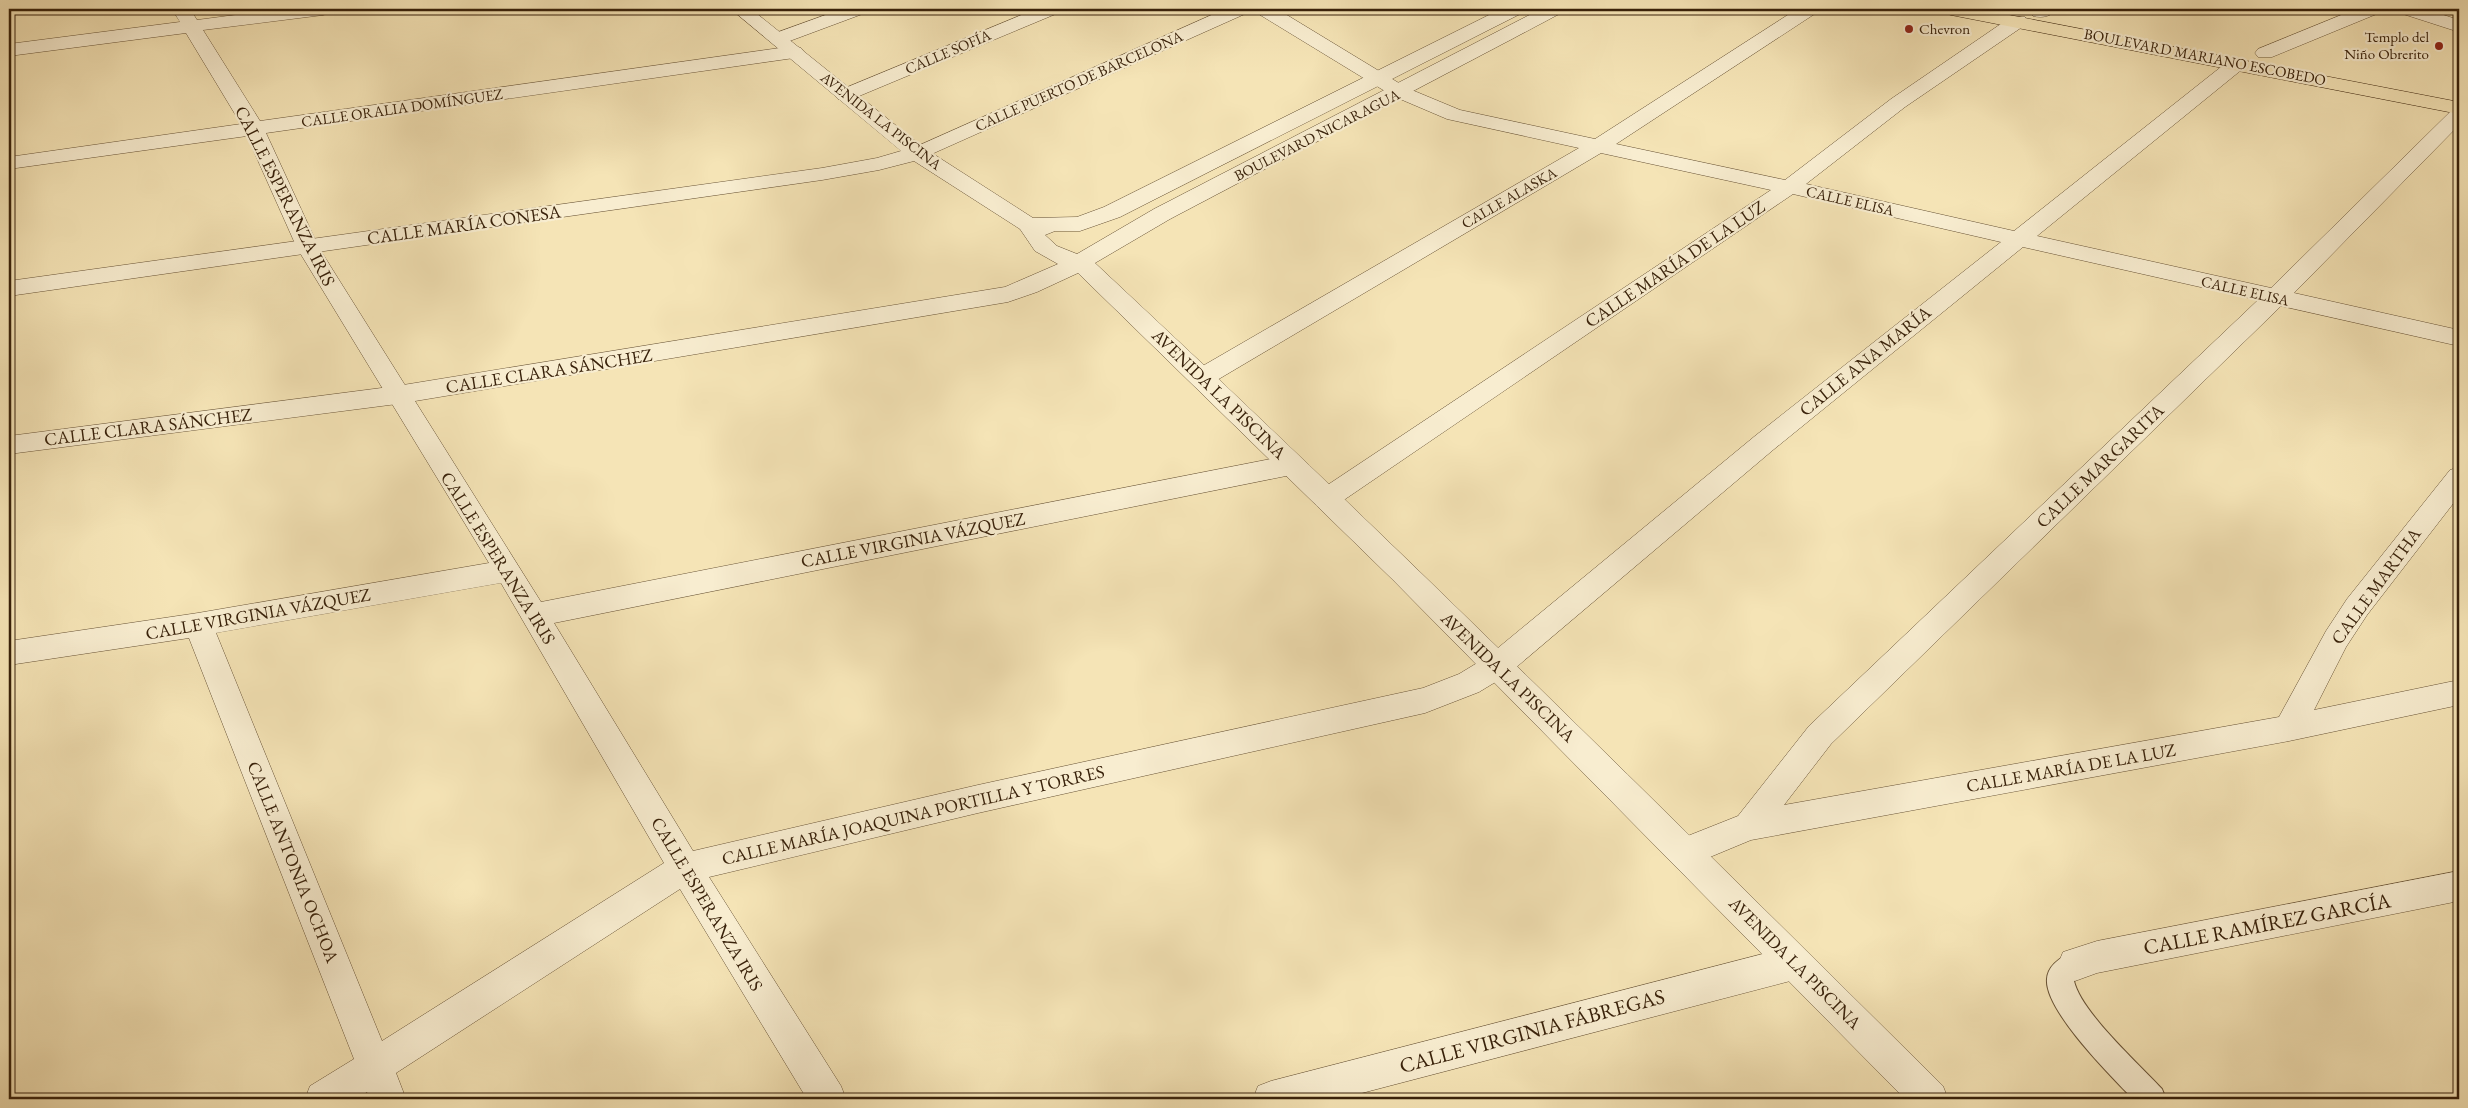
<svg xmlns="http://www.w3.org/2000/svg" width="2468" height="1108" font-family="'EB Garamond',serif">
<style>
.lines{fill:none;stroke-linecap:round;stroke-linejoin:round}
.pedestrian-casing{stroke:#675235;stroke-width:2}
.minor-casing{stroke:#675235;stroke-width:1}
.tertiary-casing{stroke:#675235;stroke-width:1}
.primary-casing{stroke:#38210a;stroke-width:1}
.pedestrian{fill:#f8edd0;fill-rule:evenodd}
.minor{fill:#f8edd0;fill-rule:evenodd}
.tertiary{fill:#f8edd0;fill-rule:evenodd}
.primary{fill:#f5e4b6;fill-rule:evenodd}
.poi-dot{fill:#8f2418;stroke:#f8edd0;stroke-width:2}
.labels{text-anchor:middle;stroke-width:4.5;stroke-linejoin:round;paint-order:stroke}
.far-poi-label{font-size:15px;fill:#38210a;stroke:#f8edd0;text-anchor:start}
.far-street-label{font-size:15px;fill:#38210a;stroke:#f8edd0}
.street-label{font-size:18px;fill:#38210a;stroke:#f8edd0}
.near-street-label{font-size:21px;fill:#38210a;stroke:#f8edd0}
</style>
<rect width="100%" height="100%" fill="#f5e4b6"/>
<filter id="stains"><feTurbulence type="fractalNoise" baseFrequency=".004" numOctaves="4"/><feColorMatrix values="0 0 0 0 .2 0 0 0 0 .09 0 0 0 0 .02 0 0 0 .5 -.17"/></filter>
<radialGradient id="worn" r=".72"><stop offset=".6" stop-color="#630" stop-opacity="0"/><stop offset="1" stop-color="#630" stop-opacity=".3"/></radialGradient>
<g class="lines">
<defs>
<path id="pedestrian" d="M2075,951L2084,955L2088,964L2084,973L2074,981C2081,1012 2139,1064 2162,1089L2166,1099H2133C2112,1077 2044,1010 2047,979C2048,964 2063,956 2075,951Z"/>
<path id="minor" d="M172,9H190L197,20L282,9H332L330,13L323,15L203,30L260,121L794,46L801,48L804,52L801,56L794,58L266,133L319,248L541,602L1291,455L1300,458L1304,465L1300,472L1291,475L554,623L693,851L978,785L1423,688L1459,674L1487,657L1755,436L2001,242L1793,194L1335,506L1326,509L1317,506L1313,499L1317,492L1771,190L1601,153L1212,383L1203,386L1194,383L1191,377L1194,371L1579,148L1447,119L1393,96L1257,13L1255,9H1277L1407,88L1460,110L1595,139L1797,9H1818L1816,13L1616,144L1785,180L1891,99L2011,17H2025L2027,21L2025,25L1905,107L1806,184L2014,231L2231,59H2245L2248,63L2245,67L2037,236L2271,288L2452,110L2459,108V125L2294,293L2459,330V346L2281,306L1831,744L1784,805L2279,717L2326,631L2347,599L2450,470L2459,467V496L2367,615L2346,647L2314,710L2459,680V705L2289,741L1751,840L1686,867L1675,863L1670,852L1675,841L1738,816L1809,726L2258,300L2023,247L1773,450L1507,675L1479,692L1425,713L978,813L709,877L841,1086L846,1099H807L680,889L396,1073L406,1099H370L367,1092L355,1099H305L310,1086L354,1059L189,638L9,665V641L198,613L489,563L297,248L247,136L9,169V157L241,124L186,33L9,56V44L180,22ZM501,583L664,863L382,1041L216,633Z
M842,9H867L865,13L787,42H773L771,38L773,34Z
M1036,9H1060L1058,13L852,99L845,101L838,99L835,95L838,91Z
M1225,9H1249L1247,13L925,157L918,159L911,157L908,153L911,149Z
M2033,9H2056C2051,17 2042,18 2033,16L2031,12Z
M2356,9H2381L2379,13L2272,57H2258L2255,53L2258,49Z
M2398,9H2425L2459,20V32L2400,13Z
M2459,871V901L2097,973L2075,981L2063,976L2058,964L2063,952L2097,941Z
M1794,946L1806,951L1811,963L1806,975L1794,980L1339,1099H1253L1258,1086L1271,1081Z"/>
<path id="tertiary" d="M731,9H751L924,148L1033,218L1077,217L1104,207L1501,9H1524L1522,13L1120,217L1080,231H1055L1045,235L1057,246L1077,254L1154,209L1541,9H1563L1561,13L1512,39L1170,219L1095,263C1383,531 1663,809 1943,1086L1948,1099H1905L1393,580L1078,273L1037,292L1008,302L397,404L9,454V436L397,386L1005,287L1058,264L1035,251L1020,229L914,161L879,170L822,180L9,296V281L822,168L877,158L901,151Z"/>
<path id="primary" d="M1942,9H1978L2459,102V114L1951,15L1944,13Z"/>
</defs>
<use href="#pedestrian" class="pedestrian-casing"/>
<use href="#minor" class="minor-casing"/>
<use href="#tertiary" class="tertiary-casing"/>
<use href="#primary" class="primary-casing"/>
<use href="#pedestrian" class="pedestrian"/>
<use href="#minor" class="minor"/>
<use href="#tertiary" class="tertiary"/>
<use href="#primary" class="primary"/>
</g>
<g class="poi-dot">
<circle cx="1909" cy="29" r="5"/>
<circle cx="2439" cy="46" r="5"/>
</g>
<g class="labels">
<g class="far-poi-label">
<text x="1919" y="34">Chevron</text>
<text x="2429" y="42" text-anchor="end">Templo del<tspan x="2429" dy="17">Niño Obrerito</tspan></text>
</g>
<g class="far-street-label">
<text transform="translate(948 52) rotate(-23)" y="5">CALLE SOFÍA</text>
<text transform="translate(2205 57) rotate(11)" y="5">BOULEVARD MARIANO ESCOBEDO</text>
<text transform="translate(1079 81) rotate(-24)" y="5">CALLE PUERTO DE BARCELONA</text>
<text transform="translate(402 108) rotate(-8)" y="5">CALLE ORALIA DOMÍNGUEZ</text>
<text transform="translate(881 121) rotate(38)" y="5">AVENIDA LA PISCINA</text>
<text transform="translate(1317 135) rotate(-27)" y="5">BOULEVARD NICARAGUA</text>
<text transform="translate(1509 198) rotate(-30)" y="5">CALLE ALASKA</text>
<text transform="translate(1850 201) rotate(13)" y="5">CALLE ELISA</text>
<text transform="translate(2245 291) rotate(13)" y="5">CALLE ELISA</text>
</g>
<g class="street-label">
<text transform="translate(285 196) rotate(63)" y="6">CALLE ESPERANZA IRIS</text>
<text transform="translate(464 225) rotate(-8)" y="6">CALLE MARÍA CONESA</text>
<text transform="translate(1675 264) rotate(-34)" y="6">CALLE MARÍA DE LA LUZ</text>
<text transform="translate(1865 361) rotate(-39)" y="6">CALLE ANA MARÍA</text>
<text transform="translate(549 371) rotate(-9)" y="6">CALLE CLARA SÁNCHEZ</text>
<text transform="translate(1219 394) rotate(44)" y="6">AVENIDA LA PISCINA</text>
<text transform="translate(148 427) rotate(-7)" y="6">CALLE CLARA SÁNCHEZ</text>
<text transform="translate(2100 466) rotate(-44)" y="6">CALLE MARGARITA</text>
<text transform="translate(913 540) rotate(-11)" y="6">CALLE VIRGINIA VÁZQUEZ</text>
<text transform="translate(498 558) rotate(58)" y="6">CALLE ESPERANZA IRIS</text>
<text transform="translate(2376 586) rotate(-54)" y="6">CALLE MARTHA</text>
<text transform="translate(258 614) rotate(-10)" y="6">CALLE VIRGINIA VÁZQUEZ</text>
<text transform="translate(1508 677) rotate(44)" y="6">AVENIDA LA PISCINA</text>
<text transform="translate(2071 768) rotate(-10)" y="6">CALLE MARÍA DE LA LUZ</text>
<text transform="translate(913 815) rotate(-13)" y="6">CALLE MARÍA JOAQUINA PORTILLA Y TORRES</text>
<text transform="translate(293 862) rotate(68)" y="6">CALLE ANTONIA OCHOA</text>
<text transform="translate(707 904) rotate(59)" y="6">CALLE ESPERANZA IRIS</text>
<text transform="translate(1795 963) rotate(45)" y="6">AVENIDA LA PISCINA</text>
</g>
<g class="near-street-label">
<text transform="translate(2267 924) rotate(-11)" y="7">CALLE RAMÍREZ GARCÍA</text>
<text transform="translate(1532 1031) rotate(-15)" y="7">CALLE VIRGINIA FÁBREGAS</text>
</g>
</g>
<rect width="2468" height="1108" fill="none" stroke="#f5e4b6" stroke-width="30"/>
<rect x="10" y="10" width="2448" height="1088" fill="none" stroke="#38210a" stroke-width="2.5"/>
<rect x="15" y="15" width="2438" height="1078" fill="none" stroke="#38210a"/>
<rect width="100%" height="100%" filter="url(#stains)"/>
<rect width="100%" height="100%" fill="url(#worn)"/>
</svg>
